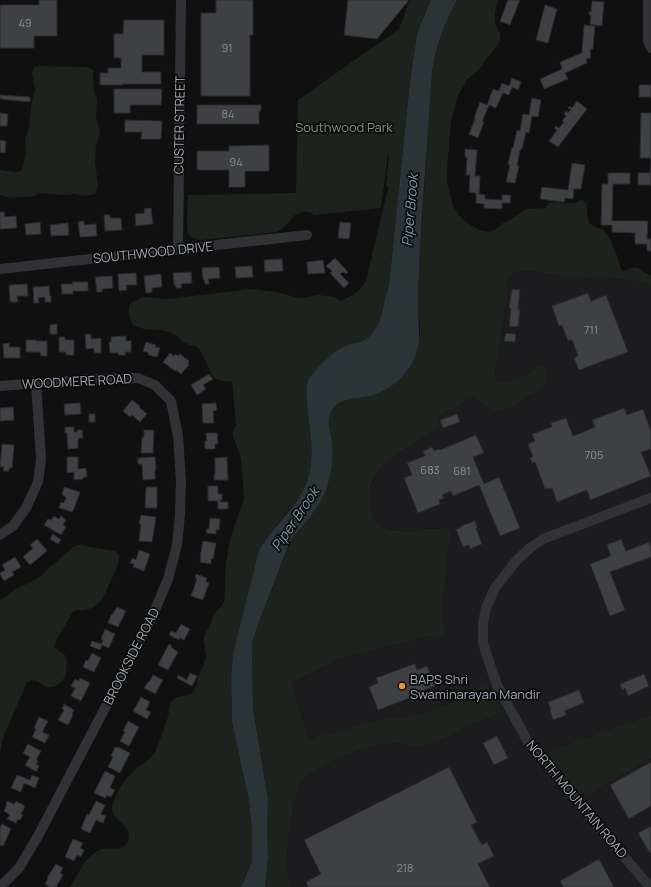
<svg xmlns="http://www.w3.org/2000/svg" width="651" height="887" font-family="Manrope,sans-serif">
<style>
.built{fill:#1c1c1e}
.green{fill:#1c231c}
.water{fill:#2a3338}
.building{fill:#3f4044;stroke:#2a2a2d}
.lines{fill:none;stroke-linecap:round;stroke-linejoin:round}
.street{stroke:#313235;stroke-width:10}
.poi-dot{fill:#e49734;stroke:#0b0b0c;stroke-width:1.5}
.labels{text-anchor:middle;stroke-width:3.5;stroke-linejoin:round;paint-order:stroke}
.number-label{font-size:11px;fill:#898e96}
.street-label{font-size:13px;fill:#a2a8b1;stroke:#0b0b0c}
.park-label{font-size:13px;fill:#7b9b79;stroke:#0b0b0c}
.poi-label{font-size:13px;fill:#a2a8b1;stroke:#0b0b0c;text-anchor:start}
.water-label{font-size:14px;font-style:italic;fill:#7a99aa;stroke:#0b0b0c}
</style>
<rect width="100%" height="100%" fill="#101011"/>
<path class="built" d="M530,271L566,277L591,278L609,277L615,279L631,280L651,285V715L545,752L590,794L606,784L651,759V887H291L287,870V852L289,835L291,830L293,804L298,793L299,785L307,776L331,762L354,752L374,745L402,743L408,745L414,748L423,747L454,734L467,726L497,715L501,712V709L488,686L481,684L458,699L448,704L425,712L404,718H387L367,722L350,728L321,735L311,740L303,721L292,683L337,660L388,646L406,643L430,636H439L445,631L442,608L444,593L447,571V550L451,539L438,528L435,529L430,528L423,529L417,531L412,532L387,528L381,526L377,523L372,516L369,502L370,490L376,474L380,469L391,459L427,434L435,430L437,428L441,415L443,413L457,407L463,401L471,396H474L478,401L496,412L514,407L519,404L526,397L539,391L548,383L546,368L536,366L533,371L516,379L507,382H501L496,379L495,377L502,329L507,301V289L508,278L513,274L518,272Z"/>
<path class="green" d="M410,0H431L421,23L417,34L410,81L389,285C388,290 386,295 385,300C381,315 378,335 362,342C356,344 349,345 344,346L311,441V463L307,485L301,495L265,540L259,550L233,653L231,676L232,722L249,801L252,829V862L241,887H70C78,875 86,855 100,850C109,846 121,853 127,843C137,824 107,822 113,804C116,792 126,777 136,769C142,764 150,760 154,754C156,751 157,746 159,742C162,734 165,725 168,717C169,712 169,706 171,702C176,694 187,698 193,692C197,688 197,681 199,675C201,669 205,663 206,656C206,650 203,644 204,638C205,633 207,631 209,627C211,623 212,619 214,616C216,611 223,606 224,601C225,598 225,593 225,589C225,576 225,563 228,550C230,540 233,530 236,521C239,513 243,506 244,498L241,458L233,436V430L236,425L232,382C207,380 214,375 203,356C202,353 200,350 198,348C194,345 188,345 183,342C180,340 178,336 174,334C165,329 153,330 144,329C140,328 136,326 132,324L129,313V307L132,302L143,297L168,299L251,289L276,292L294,297L299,298H305L317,295L335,297L340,301C352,296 360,292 366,281L388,188L386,185L389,156L388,152L381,208L315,215L309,212H303L295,215L282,229L276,232L201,240C196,239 191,238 188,233C185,227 188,203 188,195L296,193L298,100L399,29Z
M457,0H498L495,12V23L500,33V39L498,44L495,49L487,58L480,68L467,80L458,95L451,122L447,167V183L453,206L459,215L463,220L477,229L488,232L494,230L499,227L503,223L513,218L523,211L528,209L545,208L549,203L554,202L576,203L581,200L584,201L587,205C587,214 586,223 595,227C600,229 603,228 606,233C614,244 617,256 621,269L623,271C628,269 635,266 640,269C644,272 645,274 651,275V285L631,280L615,279L609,277L591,278L566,277L530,271L518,272L513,274L508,278L507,289V301L502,329L498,359L496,368L495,377L496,379L501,382H507L516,379L533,371L536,366L542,365L546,368L548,383L546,385L539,391L526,397L519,404L514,407L496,412L478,401L474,396C464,397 464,403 457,407C452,411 444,410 441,415C438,420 440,426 436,430C433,432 428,433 425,436C413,444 385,461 377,473C371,482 368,494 370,505C371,513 373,521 381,526C386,529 411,533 417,531C420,531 419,530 422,529C427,528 430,529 434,529C439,528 442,528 446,528L450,533L451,539L447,550V571L444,593L442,608L445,631L444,634L439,636H430L406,643L388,646L337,660L293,682L292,683L303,721L311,740L321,735L350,728L367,722L387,718H404L425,712L448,704L458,699L481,684H486L488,686L501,709V712L497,715L467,726L454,734L423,747L414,748L408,745L402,743L374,745L354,752L331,762L307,776L299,785L298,793L293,804L291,830L289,835L287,852V870L291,887H265L268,857L267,829L268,800L253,707L252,656V644L257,627L332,438L328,427V421L333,410L337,405L347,399L371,395L413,361L417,351L419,339L420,328L418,305L419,271L432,72C436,46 444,23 457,0Z
M40,66L88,67L93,70L94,93L97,99L96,117L99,128L100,133L96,145L95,162L98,185L96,194L85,196L74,194L62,195L40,193L35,196L12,198L7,197L0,195V170L15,172L21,171L23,166L26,154L25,139L29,128L32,101L35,90L32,73L34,67Z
M79,545L115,551L119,555C119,559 118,564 117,568C115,573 112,577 110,582C105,594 102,604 89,609C83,611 79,609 73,612L56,640L54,647C55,647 58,651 59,651C61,653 63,653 64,654C69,659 66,667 66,673C64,681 57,688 48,687C39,685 38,677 27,682L3,738L0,754V601L14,590L37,579L73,547Z
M651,715V759L606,784L590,794L576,790L545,752Z"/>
<path class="water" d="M431,0H457C444,23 436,46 432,72C428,138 422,205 419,271C419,282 418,293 418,304C418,326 423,343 412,363C403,379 388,391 370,396C357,399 339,397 332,411C325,425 331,429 332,443C333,455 332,467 329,479C327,491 320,504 312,514C305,524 296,532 290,542L257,627L252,644V656L253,708L268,800L267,829L268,857L265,887H241L252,862V829L249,801L232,722L231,676L233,653L259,550C273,525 303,503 309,475C314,454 310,432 308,411C307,401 305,390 308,381C312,372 334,351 343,347C352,342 363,344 370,336C380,325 382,313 385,299C386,294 388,289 389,285L410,81L417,34L421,23Z"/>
<path class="building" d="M39,0H57V36H34V48H0V5H39Z
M216,0H253V35H250V96H201V13H216Z
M348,0H409L377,39L344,35Z
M508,0H520L510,25L500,21Z
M592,1L604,2L602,26L590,24L591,15H589V11L591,12Z
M545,5L557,9L548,43L536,40Z
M124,20H164V55H142V72H161V84H122V85H100V73H108V68H121V58H114V34H123Z
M584,25L595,26L593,49H591L590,58L586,59L587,63L565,73L568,79L544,89L540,79L562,69L560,62L582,53Z
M512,78L521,82L518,90L512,87L509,95L503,93L496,108L489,105L482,122H484L478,138L469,134L475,119L474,118L480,102L487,105L493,89L499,91L502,83L509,86Z
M639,85H651V97H639Z
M114,89H162L161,105H130V113H114Z
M0,95L30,97V102L0,99Z
M532,98L541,100L538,117L532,116L529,133L526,132L522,149L520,150L517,166H519L515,183L506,182L510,165L508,164L512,147L513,148L517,130L520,131L523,114L529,115Z
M577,101L587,109L558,147L549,141L557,130L554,128L556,126L559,128L564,122L562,121L566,116L564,114L566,111L568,113L571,109L568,108L570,106L572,108Z
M197,105H261V111H259V124H197Z
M0,113L8,114L7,126H0Z
M641,113H651V185H638V173H650L651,158H640Z
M125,120L162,121L161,139H141L142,132H125Z
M0,140L6,141L5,153L0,152Z
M269,145V171H245V187H229V170H197V151H229V146Z
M465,149L477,150L475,176H480L479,194L485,195V199L502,200V195H511L510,203H502V209L484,208V204L476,203V193L469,192L470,175H466L467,158L465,157Z
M572,163L585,165L581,189H574L573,199L565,198L564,202L540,199L542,187L568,190Z
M608,173H630V184H613L612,221H648L647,239H651V251H647V244H635V233L612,232V225H601L602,184H608Z
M151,208L153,224L136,226L135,214L145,213L144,209Z
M0,212H4L5,217L16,216L17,228L0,229Z
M104,215H110V218H121L122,230L105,231Z
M84,221V225L96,224L97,236L80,237L78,222Z
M40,222L41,234L26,235L25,224Z
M340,222L351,223L349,239L338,238Z
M68,223L69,235L51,236L50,225Z
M335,258L348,272L346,274L343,272L340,274L349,283L344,288L330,273L332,271L326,266Z
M282,259L283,271L265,272L264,260Z
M323,260L325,273L308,274L307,262Z
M252,266L253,277L236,278L235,267Z
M219,267L220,278L208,279L209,284H205L204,280L203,279L202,268Z
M191,272L192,283L181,284L182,288H176L175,285L174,284L173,273Z
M136,273L137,285H126L127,290L119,291L118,274Z
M161,274L162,287L152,288V292L146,293L144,276Z
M112,276L113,288L102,289V292H97L95,277Z
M72,282H88V291H73V294H62L61,284H73Z
M27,284L28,296H17L18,302H10L9,285Z
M49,286L50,296H51V302H45V297L38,298L39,303H34L33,287Z
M512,289L520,290L518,309H520L518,327L509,326L511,309L509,308Z
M588,293L591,301L606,295L628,352L579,370L574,358L578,356L572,340L568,341L562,325L559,326L552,306Z
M57,324V334H50V325Z
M506,333L516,334L515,342L504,341Z
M85,334H91V339L101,338V353H94V348L86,349Z
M126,336V341H131V352H125L126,355H118V353H110L109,342H111V337Z
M59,337H65V340H74V355H66V352H59Z
M26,340H36V341H47V356H41L40,352H26Z
M146,342L156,345L155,347L160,348L157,357L148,355L149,353L143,351Z
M9,343V347H20V358H4L3,344Z
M170,353L174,356L175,354L178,356L180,354L189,361L188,364L189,365L181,374L176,370L175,371L163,362Z
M209,374L213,379L203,385L206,389L197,395L191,385Z
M132,400L140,406L139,407L147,414L140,422L132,415L130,417L123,411Z
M80,403L81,414L65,415L64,404Z
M216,403L217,410L213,411L214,423H203L202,404Z
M13,407L14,420L0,421V408Z
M624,408L627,415L643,409L651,431V449L641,452L651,476L590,500L587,490L557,502L552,488L550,489L549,488L545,489L535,462L532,463L530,458L533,457L528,444L535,441L532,434L552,427L551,423L566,418L573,436L595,427L592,420Z
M89,414H95V422H89Z
M457,414L460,422L443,428L440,420Z
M65,427H74V432H78L77,430H82L83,438H78V448L68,449L67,433H65Z
M144,430H154L153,453H141L142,437H144Z
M206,433H217L218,444H215V449H205V441H207Z
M476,435L484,453L473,457L484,484L499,477L520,528L500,536L479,485L453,496L451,491L442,495L444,498L439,500L440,504L418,513L404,478L412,475L407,463L425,456L423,451L432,447L434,451L439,449L440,450Z
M2,444L14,445L12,468H9V471H3L4,467H0Z
M67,457H78V469L86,468L87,477H83V479L74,480V472L67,473Z
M155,457L156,470H155V479L143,480L142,464H138V458Z
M227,457L228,480H214V475H215V458Z
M208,486H218V494H222V500H220V502H228V509H218V501H208Z
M64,487L80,492L74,509L73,510L72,512L59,508L61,502L64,503L66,497L62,495Z
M146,487H157V508H145Z
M141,515L156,517L152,542L139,541L141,524H139Z
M54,516L59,519L61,516L66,520L63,525L66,527L61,535L44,525L48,519L51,520Z
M210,518L220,519L219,530H216V534L206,533L207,529H209Z
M475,521L477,527L476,528L482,544L470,549L469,545L463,547L456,529L462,527L461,526Z
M53,534L61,540L58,544L50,539Z
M37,539L47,551L30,565L23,557L33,548L30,545Z
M621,539L626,551L649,542L651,547V557L610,572L625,610L610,616L590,564L611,556L607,545Z
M203,541L216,543L213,559H211V564L200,562L201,557H200Z
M139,550L150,554L144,571L133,567L134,564L130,563L132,558L136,560Z
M15,557L21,567L12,572L14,575L4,581L0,574V573L5,570L2,565Z
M196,574L207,578L206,582L209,583L203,600L191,596L197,579L195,578Z
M117,607L126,611L118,627L108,623L111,615H112Z
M181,624L190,629L184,640L180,638L179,640L169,635L171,631L176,633Z
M105,629L115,634L109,648L102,645L100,650L90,646L92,641L101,644L103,640L101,639Z
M169,644L172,646L171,647L178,652L168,670L158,665Z
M92,653L101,658L94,672L83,667L86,660L88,661Z
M414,664H415L417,670L427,666L430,673L423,675L424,678L420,679L421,681L425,680L426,682L432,679L435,686L424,690L425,692L378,710L369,687L378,683L376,678Z
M190,673L197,676L192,686L177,678L178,675L187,680Z
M644,674L649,686L628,696L625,688L622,690L620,684Z
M153,675L163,680L155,694L144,688L149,681H150Z
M80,678L90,683L81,701L71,696L75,688L71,686L75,679L79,681Z
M579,690L584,703L564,711L566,715L553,720L550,710H551L548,702Z
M141,697L150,702L146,710L151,712L147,719L133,711Z
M64,704L74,710L72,714L73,715L68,725L58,720L64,710L62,709Z
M39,717L48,721L42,732L49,735L45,743L32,737L36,729L34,728Z
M128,721L139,727L129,746L120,741L125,732L123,731Z
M497,736L508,758L494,765L483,743Z
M28,744L41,751L36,760L38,761L36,764L39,766L37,771H35L25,765L30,757L23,753Z
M115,747L117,748L118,747L130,753L120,773L108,767L113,757L111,756Z
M651,762V806L629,819L610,785Z
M449,767L477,822L471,825L482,845L487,842L494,856L478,864L490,887H308L306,882L321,874L304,840Z
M105,771L115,776L110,788L115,790L111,797L107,795L105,798L94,793Z
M17,775L30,780L32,775L39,778L35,788L24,783L21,792L11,788Z
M7,801L14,804L16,801L25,806L21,814L23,815L20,820L18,819L16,823L7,819L10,815L4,811L7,804H6Z
M96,801L105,805L101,814L106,816L103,823L96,820L90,833L81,829L87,814L89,815Z
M2,824L11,829L3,846L0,845V828Z
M651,826V853H650L638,833Z
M73,839L83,843L80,848L84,850L81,857L77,855L74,861L65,857Z
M599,859L614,887H563L560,881Z
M56,864L63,868L60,873L63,875L56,887H49L45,884L48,879L47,878Z"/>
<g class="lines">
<path class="street" d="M648,0V41L651,48
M178,250L181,0
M0,269L307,235
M0,386L92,379L138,378L155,385L171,401L178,436L181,481L180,514L177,545L168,579L150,622L38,836L19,868L0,887
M0,535L13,526L26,508L38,482L41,459L36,383
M650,887L607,837L528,742L497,685L488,659L483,643V623L486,608L495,588L516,561L530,548L543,539L651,498"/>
</g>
<circle class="poi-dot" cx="402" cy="686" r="4"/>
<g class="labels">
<g class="number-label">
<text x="25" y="27">49</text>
<text x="227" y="52">91</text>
<text x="228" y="118">84</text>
<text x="236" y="166">94</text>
<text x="591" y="334">711</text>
<text x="594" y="459">705</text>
<text x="430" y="474">683</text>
<text x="462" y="475">681</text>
<text x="405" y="872">218</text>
</g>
<g class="street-label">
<text transform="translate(179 125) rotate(-89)" y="5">CUSTER STREET</text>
<text transform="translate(153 252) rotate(-6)" y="5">SOUTHWOOD DRIVE</text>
<text transform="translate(77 381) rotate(-3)" y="5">WOODMERE ROAD</text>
<text transform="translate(131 656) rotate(-63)" y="5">BROOKSIDE ROAD</text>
<text transform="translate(577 799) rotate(50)" y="5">NORTH MOUNTAIN ROAD</text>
</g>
<g class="park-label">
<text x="344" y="132">Southwood Park</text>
</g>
<g class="poi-label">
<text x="410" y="684">BAPS Shri<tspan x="410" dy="15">Swaminarayan Mandir</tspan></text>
</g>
<g class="water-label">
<text transform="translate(410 210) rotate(-85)" y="5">Piper Brook</text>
<text transform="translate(295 519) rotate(-56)" y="5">Piper Brook</text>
</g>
</g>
</svg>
